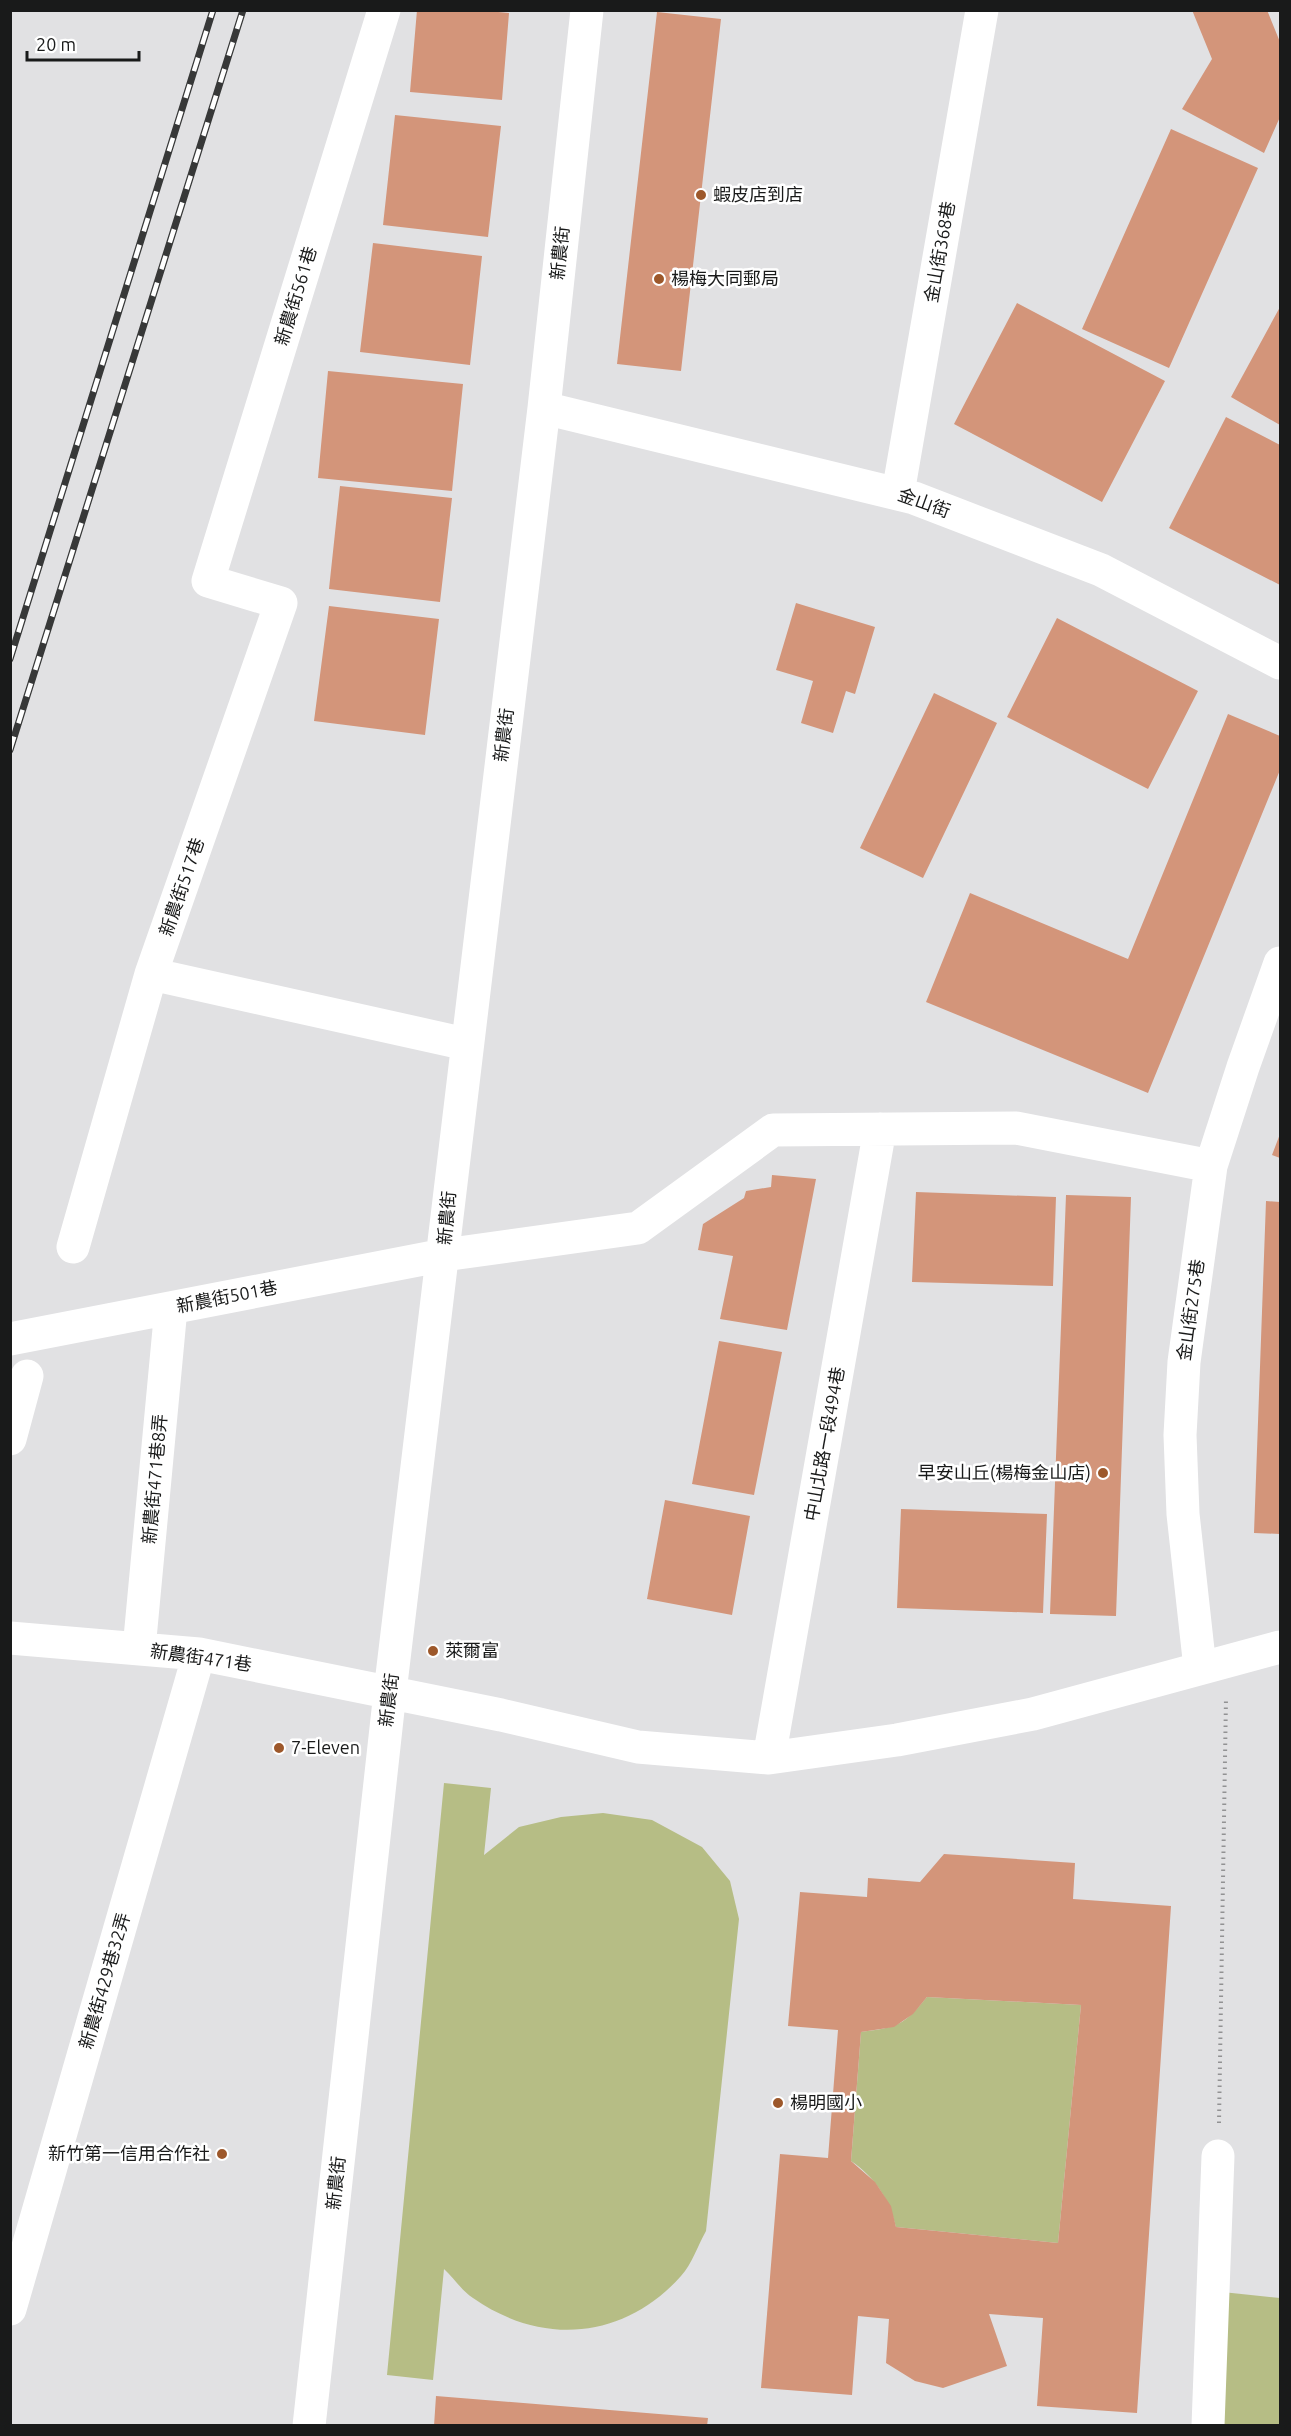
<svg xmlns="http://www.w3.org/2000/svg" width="1291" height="2436" font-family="Ubuntu,'Noto Sans TC',sans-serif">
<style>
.green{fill:#b6bd85}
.building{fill:#d3957a;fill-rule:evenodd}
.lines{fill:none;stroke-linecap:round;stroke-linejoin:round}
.path{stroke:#929293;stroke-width:4;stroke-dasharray:1.5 4.5;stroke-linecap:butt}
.minor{stroke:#fff;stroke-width:33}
.rail-casing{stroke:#373838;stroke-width:7}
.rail{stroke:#fff;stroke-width:4.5;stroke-dasharray:14;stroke-linecap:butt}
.poi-dot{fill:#9d582b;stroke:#fff;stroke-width:2}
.labels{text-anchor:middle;stroke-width:5;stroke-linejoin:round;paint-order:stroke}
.poi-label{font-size:18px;fill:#191a1a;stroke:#fff;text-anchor:start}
.street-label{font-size:18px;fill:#191a1a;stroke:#fff}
</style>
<rect width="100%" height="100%" fill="#e1e1e3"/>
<path class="green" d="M444,1783L491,1788L484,1855L519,1827L561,1817L603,1813L652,1820L702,1847L730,1881L739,1919L706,2231C698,2245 692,2264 681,2276C625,2339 543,2347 473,2298C462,2291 454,2278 444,2269L433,2380L387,2375Z
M927,1997L1081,2005L1058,2243L896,2227C889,2199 875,2177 851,2161L861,2032C898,2027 903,2026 927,1997Z
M1213,2291L1280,2298V2425L1207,2426Z"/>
<path class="building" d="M417,10H477L509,13L502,100L410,92Z
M1192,10H1267L1280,42V117L1264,153L1182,109L1212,59Z
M657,12L721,19L681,371L617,364Z
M395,115L501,126L488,237L383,225Z
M1171,129L1258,168L1169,368L1082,329Z
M373,243L482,256L470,365L360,352Z
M1017,303L1165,381L1102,502L954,424Z
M1280,307V425L1231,397Z
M328,371L463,384L452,491L318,478Z
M1226,417L1280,445V585L1169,528Z
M340,486L452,498L440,602L329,589Z
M796,603L875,627L855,694L846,691L833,733L801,723L813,681L776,670Z
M329,606L439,619L425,735L314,721Z
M1057,618L1198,691L1148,789L1007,717Z
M934,693L997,723L923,878L860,848Z
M1228,714L1280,736V770L1148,1093L926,1002L970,893L1128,959Z
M1280,1134V1158L1272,1155Z
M772,1175L816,1179L787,1330L720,1319L733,1256L698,1250L703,1224L744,1198L746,1191L771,1187Z
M916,1192L1056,1197L1053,1286L912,1282Z
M1066,1195L1131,1197L1116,1616L1050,1614Z
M1266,1201L1280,1202V1534L1254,1533Z
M719,1341L782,1352L754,1495L692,1484Z
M665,1500L750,1516L732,1615L647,1599Z
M901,1509L1047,1514L1043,1613L897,1608Z
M944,1854L1075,1863L1073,1899L1171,1906L1137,2413L1037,2406L1043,2318L989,2314L1007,2366L943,2388L915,2381L886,2363L889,2319L858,2316L852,2395L761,2388L780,2154L828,2158L838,2030L788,2026L800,1892L867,1897L868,1878L920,1882ZM927,1997L1081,2005L1058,2243L896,2227L891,2206L875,2182L851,2161L861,2032L894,2027L913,2014Z
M436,2396L708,2418L707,2426H434Z"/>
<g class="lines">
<path class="path" d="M1219,2123L1226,1698"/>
<path class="minor" d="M544,408L914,498L1101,570L1280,663
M898,493L982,10
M151,974L466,1044
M73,1247L151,974L281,603L208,581L384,10
M10,1339L444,1255L638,1228L773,1130L1016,1128L1211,1166
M10,1439L27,1376
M10,1638L199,1654L501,1715L638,1747L769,1758L897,1740L1033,1714L1280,1647
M139,1649L171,1308
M1200,1668L1183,1514L1180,1435L1184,1362L1211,1166L1243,1067L1280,963
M769,1758L880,1129
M10,2309L199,1654
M309,2426L390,1692L544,408L587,10
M1208,2426L1218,2156"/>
<defs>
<path id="rail" d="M10,659L213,10
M10,750L243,10"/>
</defs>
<use href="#rail" class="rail-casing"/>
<use href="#rail" class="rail"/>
</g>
<g class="poi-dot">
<circle cx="701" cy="195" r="6"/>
<circle cx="659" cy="279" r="6"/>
<circle cx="1103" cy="1473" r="6"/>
<circle cx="433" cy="1651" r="6"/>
<circle cx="279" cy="1748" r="6"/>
<circle cx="778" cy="2103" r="6"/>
<circle cx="222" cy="2154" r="6"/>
</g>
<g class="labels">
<g class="poi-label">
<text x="713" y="201">蝦皮店到店</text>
<text x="671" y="285">楊梅大同郵局</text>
<text x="1091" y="1479" text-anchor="end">早安山丘(楊梅金山店)</text>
<text x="445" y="1657">萊爾富</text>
<text x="291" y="1754">7-Eleven</text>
<text x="790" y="2109">楊明國小</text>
<text x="210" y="2160" text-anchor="end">新竹第一信用合作社</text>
</g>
<g class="street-label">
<text transform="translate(940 252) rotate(-80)" y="6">金山街368巷</text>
<text transform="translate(560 253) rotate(-84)" y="6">新農街</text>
<text transform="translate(296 296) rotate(-73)" y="6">新農街561巷</text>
<text transform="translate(924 503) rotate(20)" y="6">金山街</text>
<text transform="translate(504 735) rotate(-83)" y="6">新農街</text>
<text transform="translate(182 887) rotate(-71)" y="6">新農街517巷</text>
<text transform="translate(447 1218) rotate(-85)" y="6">新農街</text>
<text transform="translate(227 1297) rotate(-11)" y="6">新農街501巷</text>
<text transform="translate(1191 1310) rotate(-82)" y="6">金山街275巷</text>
<text transform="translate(825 1444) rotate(-80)" y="6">中山北路一段494巷</text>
<text transform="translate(155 1479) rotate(-85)" y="6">新農街471巷8弄</text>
<text transform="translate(201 1658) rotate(8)" y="6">新農街471巷</text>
<text transform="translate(389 1700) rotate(-83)" y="6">新農街</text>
<text transform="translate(105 1981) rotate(-74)" y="6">新農街429巷32弄</text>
<text transform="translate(336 2183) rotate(-84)" y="6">新農街</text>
</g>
</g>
<rect width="1291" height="2436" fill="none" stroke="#191a1a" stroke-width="24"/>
<path d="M27 51v9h112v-9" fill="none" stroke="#191a1a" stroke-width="3"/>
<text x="36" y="51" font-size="18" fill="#191a1a" stroke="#ffffff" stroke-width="4.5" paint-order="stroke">20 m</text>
</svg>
